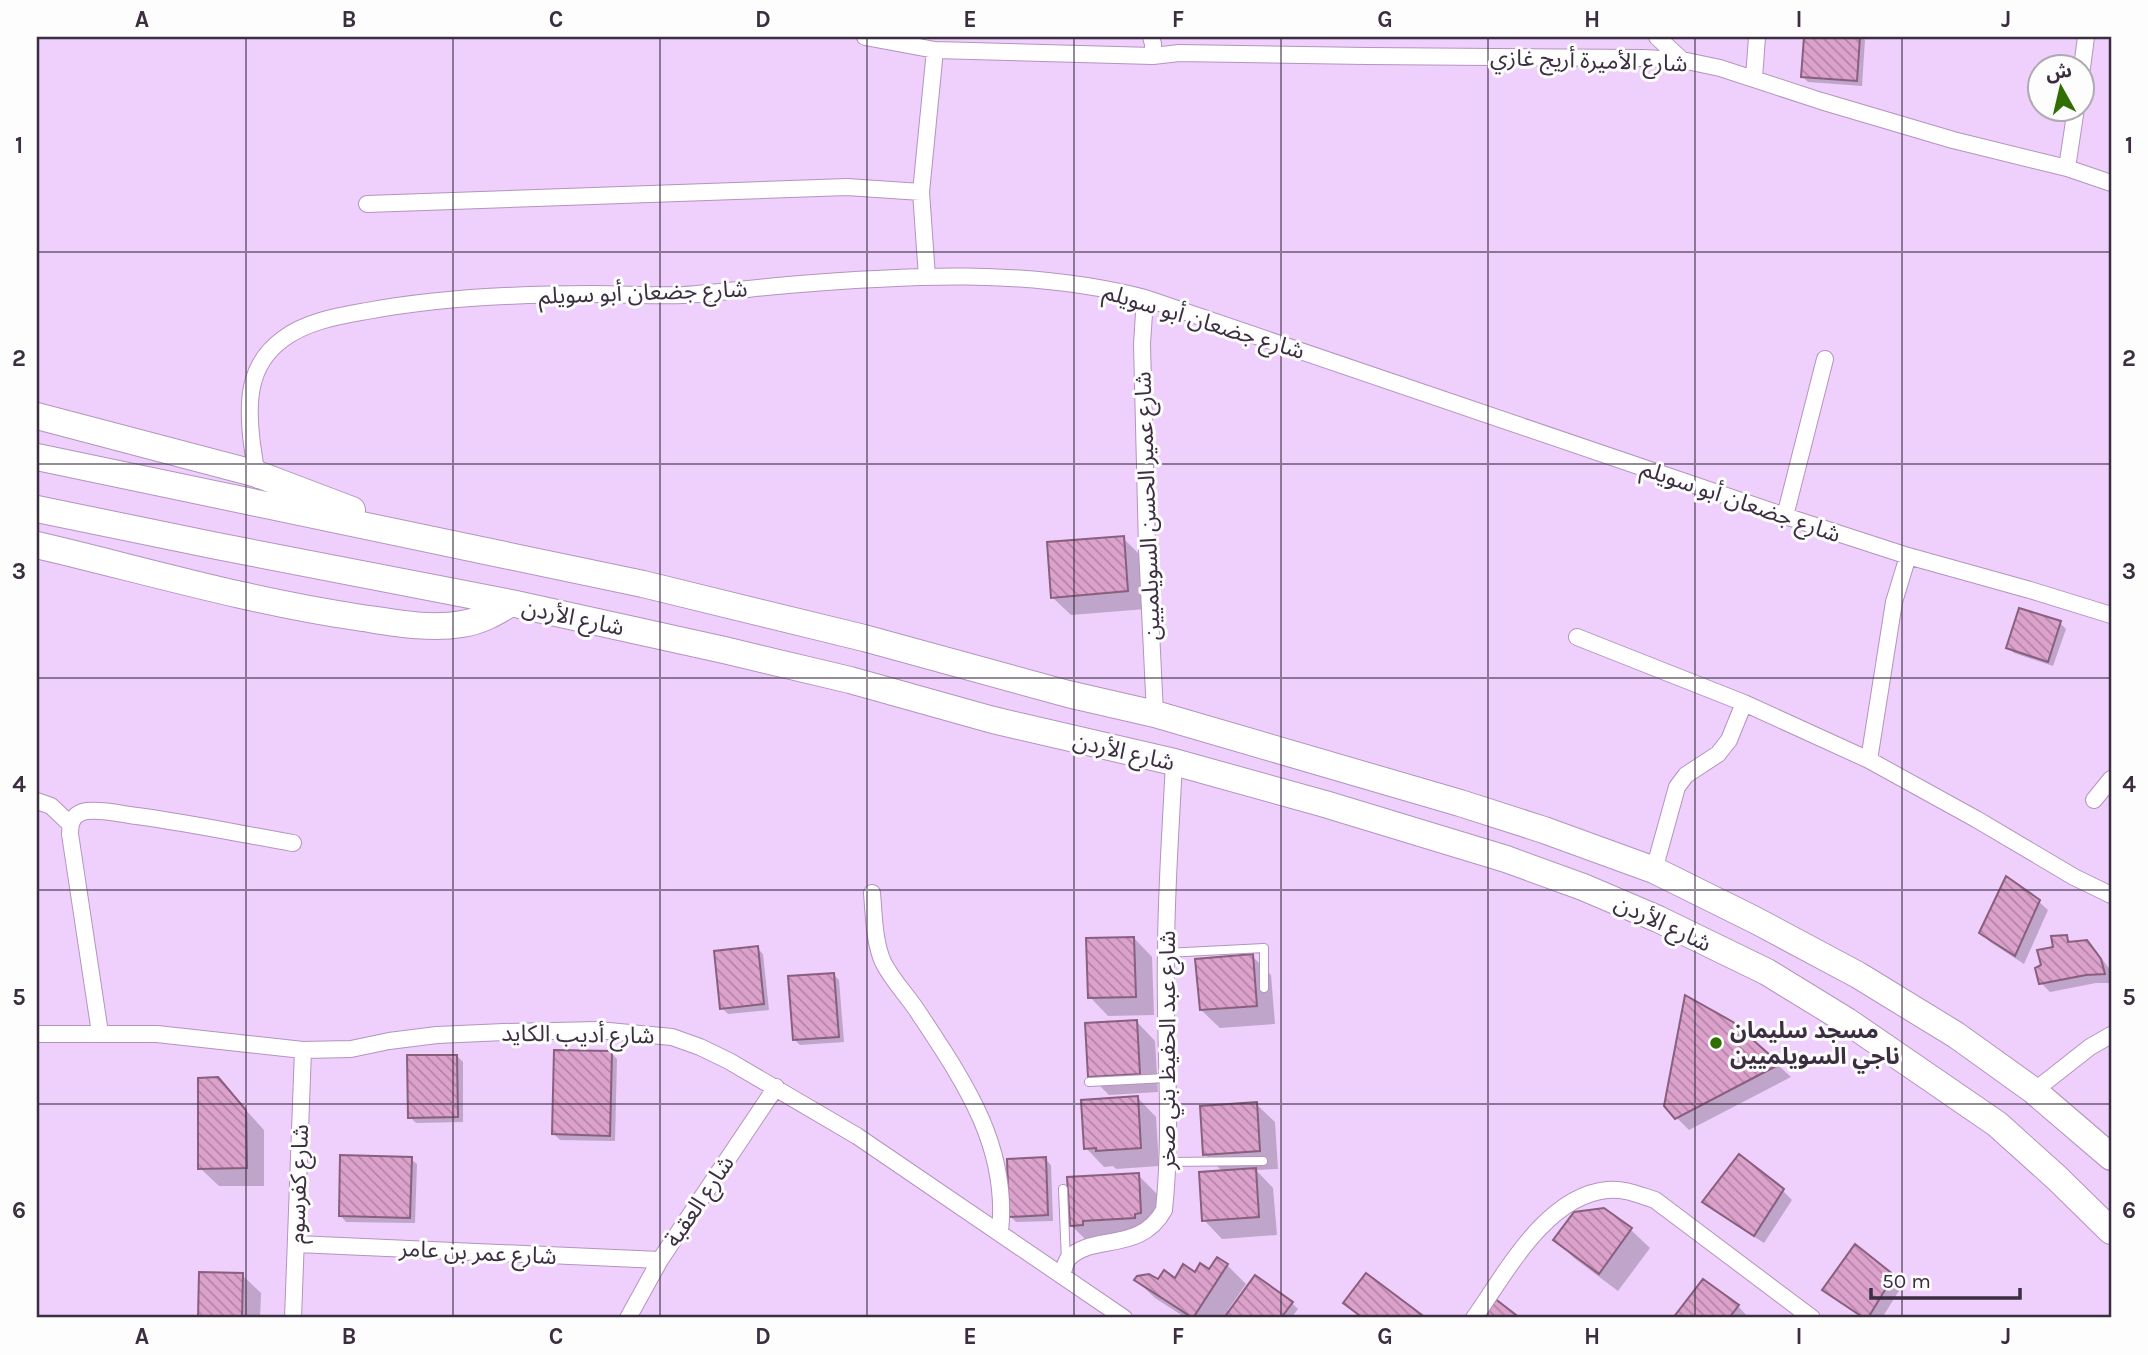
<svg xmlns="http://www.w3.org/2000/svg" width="2148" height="1355" font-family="Karla,'Noto Sans Arabic',sans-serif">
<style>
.shadow{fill:#0003}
.building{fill:url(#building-back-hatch);stroke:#895f7e;stroke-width:2}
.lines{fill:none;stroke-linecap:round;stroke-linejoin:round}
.service-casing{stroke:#b394be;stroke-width:10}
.minor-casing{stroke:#b394be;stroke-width:18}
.trunk-casing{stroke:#b394be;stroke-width:28}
.service{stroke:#fff;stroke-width:8}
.minor{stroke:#fff;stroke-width:16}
.trunk{stroke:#fff;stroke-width:26}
.grid{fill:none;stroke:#3b2e40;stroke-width:2;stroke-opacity:0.55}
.poi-dot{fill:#306e00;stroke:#fdfdfd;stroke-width:2.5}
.labels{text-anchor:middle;stroke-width:6;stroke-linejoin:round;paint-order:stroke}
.street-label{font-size:23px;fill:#3b2e40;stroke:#fdfdfd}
.poi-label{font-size:23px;font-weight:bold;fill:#3b2e40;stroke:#fdfdfd;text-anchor:start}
.neatline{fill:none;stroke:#3b2e40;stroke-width:2.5}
.grid-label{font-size:23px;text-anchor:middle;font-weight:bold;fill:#3b2e40}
</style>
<defs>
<pattern id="building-back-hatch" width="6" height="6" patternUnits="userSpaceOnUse" patternTransform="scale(1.75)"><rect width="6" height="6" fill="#dca2cc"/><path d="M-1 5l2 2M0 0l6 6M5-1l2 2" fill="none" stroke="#b484a7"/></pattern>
</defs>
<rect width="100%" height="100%" fill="#efcffc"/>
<path class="shadow" d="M1805,37H1861L1865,40L1862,86L1808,82L1802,76Z
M1123,538L1141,556L1146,609L1071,615L1052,597Z
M2060,623L2066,629L2053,666L2014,653L2008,647Z
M2038,901L2048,910L2024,964L1990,942L1981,933Z
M2066,937L2072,943L2086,942L2096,951L2111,971V983H2096L2050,992L2041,983L2043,966L2055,949Z
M1134,938L1152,957L1154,1015L1108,1016L1090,997Z
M757,948L763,954L769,1010L728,1014L722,1008Z
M1252,956L1271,975L1275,1024L1220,1028L1201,1010Z
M833,974L839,980L844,1042L800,1045L794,1039Z
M1137,1022L1155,1041L1158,1092L1109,1095L1090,1076Z
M1732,1023L1791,1077L1689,1130L1677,1118Z
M611,1053L617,1059L615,1141L560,1140L554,1134Z
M457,1056L463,1062V1122L416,1123L410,1117Z
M218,1079L264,1130V1186H219L200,1168Z
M1138,1098L1156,1117L1159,1166L1116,1169L1113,1166L1104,1167L1086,1148Z
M1256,1104L1275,1122L1278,1169L1256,1170L1273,1188L1277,1235L1222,1239L1204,1220L1223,1172L1205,1154Z
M411,1159L417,1164L415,1223L346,1222L341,1216Z
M1045,1159L1051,1165L1053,1221L1016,1222L1010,1216Z
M1138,1175L1157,1194L1159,1231L1153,1232V1236L1100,1239L1090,1244L1071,1225Z
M1783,1191L1792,1200L1764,1243L1714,1211L1705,1202Z
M1604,1209L1631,1230L1650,1248L1618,1291L1574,1258L1556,1240Z
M1227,1265L1246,1284L1228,1310L1231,1312L1292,1303L1298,1309L1291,1318H1186L1155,1298L1136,1280L1159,1282L1175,1280Z
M201,1274L242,1275L261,1293L260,1318H200Z
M1893,1277L1902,1286L1882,1318H1863L1833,1298L1824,1289Z
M1703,1281L1738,1306L1747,1316L1745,1318H1675Z"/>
<path class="building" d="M1804,37H1860L1857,81L1801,77Z
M1124,536L1128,591L1051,598L1047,542Z
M2019,608L2061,621L2048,662L2006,648Z
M2006,876L2040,900L2015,956L1979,933Z
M2067,935L2068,942L2087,940L2101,959L2105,974L2086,975L2039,984L2035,968L2041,965L2037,950L2053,947L2051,936Z
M1134,937L1136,997L1088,998L1086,938Z
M758,946L764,1004L720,1009L714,951Z
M1253,954L1257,1006L1200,1010L1195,959Z
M834,973L839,1037L793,1040L788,976Z
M1685,995L1733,1022L1780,1064L1675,1119L1664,1106Z
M1137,1020L1140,1074L1088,1077L1085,1023Z
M554,1050L612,1051L610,1136L552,1134Z
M407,1055H457L458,1117L408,1118Z
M218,1077L246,1110L247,1168L198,1169V1078Z
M1138,1096L1141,1148L1096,1151V1148L1084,1149L1081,1100Z
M1257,1102L1260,1151L1203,1155L1200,1106Z
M1739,1154L1784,1189L1754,1236L1702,1202Z
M340,1155L412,1157L410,1218L339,1216Z
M1046,1157L1048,1215L1009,1217L1007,1159Z
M1256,1168L1259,1217L1202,1221L1199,1172Z
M1139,1173L1141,1213L1135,1214V1218L1083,1221V1225L1070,1226L1067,1177Z
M1604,1208L1632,1228L1599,1274L1553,1240L1574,1212Z
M1855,1244L1894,1275L1868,1318H1864L1822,1290Z
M1217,1257L1228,1264L1193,1318L1134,1280L1137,1276L1149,1274L1158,1279L1164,1270L1175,1278L1183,1264L1195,1272L1200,1263L1209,1269Z
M199,1272L243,1273L242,1318H198Z
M1366,1273L1426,1318H1363L1343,1303Z
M1255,1275L1293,1302L1281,1318H1224Z
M1703,1279L1739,1305L1729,1318H1673Z
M1494,1298L1520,1318H1481Z"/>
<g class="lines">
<defs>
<path id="service" d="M1165,953L1264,948V988
M1089,1082L1166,1078
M1168,1162L1263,1161
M1063,1189L1066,1261"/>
<path id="minor" d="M865,37L935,50L1153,56
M1151,37L1153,44V56L1179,53L1367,56L1643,58L1682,60L1720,68L1821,101L1953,140L2067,168L2111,183
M1657,37L1682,60
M2082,68L2086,37
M1754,78L1757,37
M2067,168L2076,108
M921,192L935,50
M367,204L847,187L921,192L927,277
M1145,298L1142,344L1147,548L1155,714
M258,480C255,468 254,456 252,444C247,404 247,365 283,339C307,321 339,316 367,311C442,297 518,294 593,294C623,294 653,296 683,295C718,293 753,288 788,285C907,275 1028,268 1145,298L1785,516L1908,556L2030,590L2111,615
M1785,516L1825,359
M1908,556L1894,602L1869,760L1976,819L2074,877L2111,895
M1577,637L1744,703L1869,760
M2094,800L2111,779
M37,801L51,806L70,824
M1654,870L1677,787L1686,775L1718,754L1729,740L1744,703
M872,893C874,916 874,941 883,962C893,982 909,997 920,1015C965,1083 1009,1147 1000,1232
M100,1033L70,834C70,821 74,813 87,811C103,809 121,814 137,816C189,823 241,834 293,843
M37,1034H157L303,1050L351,1049L389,1041L437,1035L504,1032L598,1030L672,1037L700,1047L729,1061L857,1136L1124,1318
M2034,1091L2090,1047L2111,1035
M297,1244L660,1260
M1062,1275C1064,1270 1065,1263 1068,1259C1091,1233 1140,1254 1164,1210C1173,1125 1164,1039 1166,954C1166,890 1171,826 1174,762
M293,1318L303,1050
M628,1318L660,1260L776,1087
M1474,1318C1506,1273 1546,1196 1607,1190C1624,1188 1639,1195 1655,1200L1812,1318"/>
<path id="trunk" d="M37,416L257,474L352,510
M37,457L643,584L864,638L1068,694L1155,714L1460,803L1544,830L1654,870L1755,920L1858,975L1956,1035L2034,1091L2111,1157
M37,509L217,546L511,603L724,650L850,680L993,720L1174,762L1325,804L1506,859L1583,887L1658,919L1767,972L1847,1021L1997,1124L2057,1178L2111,1231
M37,545C143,570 248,601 356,617C390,622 428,630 462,624C481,621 495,613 511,603"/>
</defs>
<use href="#service" class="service-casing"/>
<use href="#minor" class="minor-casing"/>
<use href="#trunk" class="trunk-casing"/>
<use href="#service" class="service"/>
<use href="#minor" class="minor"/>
<use href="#trunk" class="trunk"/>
</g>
<path class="grid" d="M246,37V1318M453,37V1318M660,37V1318M867,37V1318M1074,37V1318M1281,37V1318M1488,37V1318M1695,37V1318M1902,37V1318M37,252H2111M37,464H2111M37,678H2111M37,890H2111M37,1104H2111"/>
<circle class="poi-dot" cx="1716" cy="1043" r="7"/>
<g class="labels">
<g class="street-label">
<text transform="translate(1589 60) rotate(2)" y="8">شارع الأميرة أريج غازي</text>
<text transform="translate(643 292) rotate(-2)" y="8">شارع جضعان أبو سويلم</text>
<text transform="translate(1204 321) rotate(17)" y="8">شارع جضعان أبو سويلم</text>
<text transform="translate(1741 501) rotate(19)" y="8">شارع جضعان أبو سويلم</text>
<text transform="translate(1147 506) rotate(-92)" y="8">شارع عمير الحسن السويلميين</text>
<text transform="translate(573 617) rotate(12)" y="8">شارع الأردن</text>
<text transform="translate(1124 751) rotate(13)" y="8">شارع الأردن</text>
<text transform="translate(1663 923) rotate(25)" y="8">شارع الأردن</text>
<text transform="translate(578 1034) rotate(1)" y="8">شارع أديب الكايد</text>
<text transform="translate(1167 1050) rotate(-90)" y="8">شارع عبد الحفيظ بني صخر</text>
<text transform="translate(298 1184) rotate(-88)" y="8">شارع كفرسوم</text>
<text transform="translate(699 1201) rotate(-56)" y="8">شارع العقبة</text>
<text transform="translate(478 1252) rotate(3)" y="8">شارع عمر بن عامر</text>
</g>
<g class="poi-label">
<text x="1730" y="1038">مسجد سليمان<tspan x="1730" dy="26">ناجي السويلميين</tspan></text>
</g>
</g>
<rect width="2148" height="1355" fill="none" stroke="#fdfdfd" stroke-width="77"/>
<g transform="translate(2061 88) rotate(352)"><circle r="33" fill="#fdfdfd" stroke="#afaab1" stroke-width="2"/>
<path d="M0-5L12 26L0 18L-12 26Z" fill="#306e00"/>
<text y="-10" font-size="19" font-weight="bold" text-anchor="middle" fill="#3b2e40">ش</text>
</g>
<path d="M1871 1288v10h149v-10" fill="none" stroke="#3b2e40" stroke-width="3.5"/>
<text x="1882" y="1288" font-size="21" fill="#3b2e40" stroke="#fdfdfd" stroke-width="5" paint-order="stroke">50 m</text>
<rect x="38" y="38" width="2072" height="1278" class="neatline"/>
<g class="grid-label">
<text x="142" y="27">A</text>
<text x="349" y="27">B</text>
<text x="556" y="27">C</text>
<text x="763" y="27">D</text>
<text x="970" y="27">E</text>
<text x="1178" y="27">F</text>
<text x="1385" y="27">G</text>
<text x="1592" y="27">H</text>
<text x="1799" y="27">I</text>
<text x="2006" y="27">J</text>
<text x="19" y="153">1</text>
<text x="2129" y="153">1</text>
<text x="19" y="366">2</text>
<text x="2129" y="366">2</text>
<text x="19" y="579">3</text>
<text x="2129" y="579">3</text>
<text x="19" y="792">4</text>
<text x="2129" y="792">4</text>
<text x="19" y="1005">5</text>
<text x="2129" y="1005">5</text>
<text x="19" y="1218">6</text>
<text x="2129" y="1218">6</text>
<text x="142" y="1344">A</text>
<text x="349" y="1344">B</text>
<text x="556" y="1344">C</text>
<text x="763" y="1344">D</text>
<text x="970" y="1344">E</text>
<text x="1178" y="1344">F</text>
<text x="1385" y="1344">G</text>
<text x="1592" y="1344">H</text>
<text x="1799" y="1344">I</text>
<text x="2006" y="1344">J</text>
</g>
</svg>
